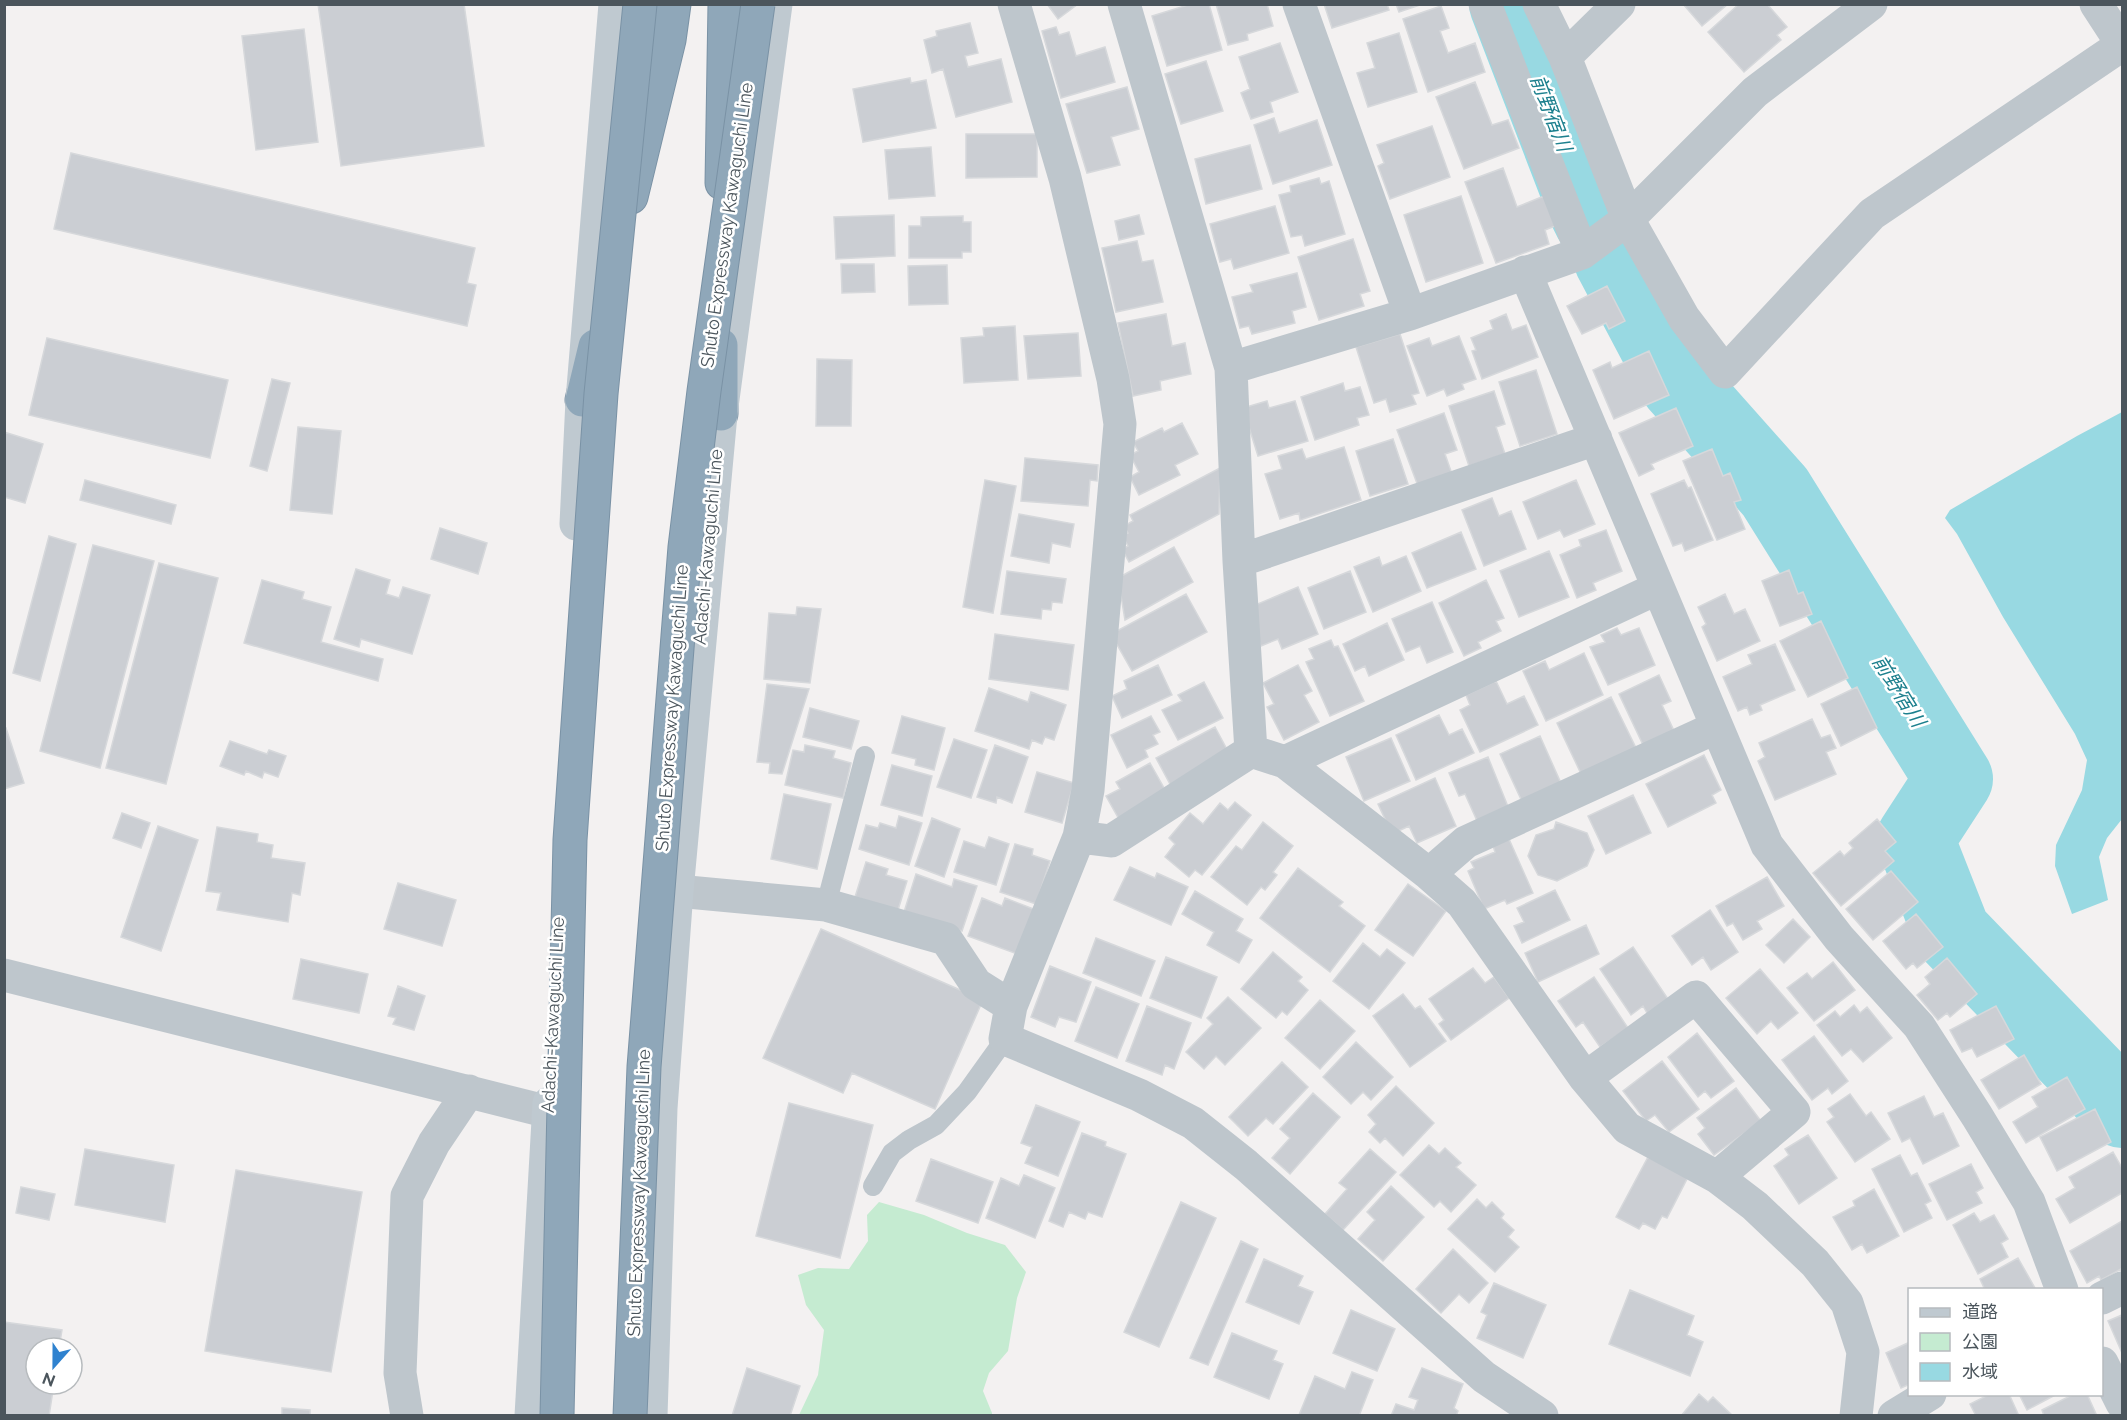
<svg xmlns="http://www.w3.org/2000/svg" width="2127" height="1420" font-family="Raleway,'Noto Sans JP',sans-serif">
<style>
.green{fill:#c5ebd1}
.water{fill:#98d9e2}
.lines{fill:none;stroke-linecap:round;stroke-linejoin:round}
.river{stroke:#98d9e2;stroke-width:78}
.building{fill:#cbced3;stroke:#d6d8db;stroke-width:1.5}
.motorway-casing{stroke:#7a92a5;stroke-width:35}
.service{stroke:#bec6cc;stroke-width:20}
.minor{stroke:#bec6cc;stroke-width:33}
.secondary{stroke:#bfc9d0;stroke-width:33}
.motorway{stroke:#8fa7b9;stroke-width:33}
.motorway-bridge-casing{stroke:#7a92a5;stroke-width:35;stroke-linecap:butt}
.motorway-bridge{stroke:#8fa7b9;stroke-width:33}
.labels{text-anchor:middle;stroke-width:5;stroke-linejoin:round;paint-order:stroke}
.street-label{font-size:18px;fill:#4b555c;stroke:#fff}
.water-label{font-size:20px;font-style:italic;fill:#1d808e;stroke:#fff}
</style>
<rect width="100%" height="100%" fill="#f3f1f1"/>
<path class="green" d="M879,1202L924,1215L967,1233L1005,1245L1026,1272L1017,1298L1008,1351L989,1373L983,1391L992,1413V1415H799L818,1375L824,1330L806,1305L798,1275L818,1268L849,1269L868,1241L867,1215Z"/>
<path class="water" d="M2122,412V819L2107,838L2099,857L2108,900L2072,914L2055,866L2056,845L2082,790L2087,760L2075,734L2003,617L1957,534L1945,518L1950,510L2077,436Z"/>
<g class="lines">
<path class="river" d="M1508,4L1586,207L1593,221
M1612,258L1678,383L1775,492L1954,779L1915,839L1952,933L2122,1109"/>
</g>
<path class="building" d="M318,4H464L484,146L341,166Z
M1047,4H1078L1058,19Z
M1191,4H1209L1222,50L1167,66L1152,16Z
M1216,4H1267L1273,26L1247,34L1248,40L1228,45Z
M1324,4H1387L1389,10L1332,28Z
M1396,4H1420V5L1399,12Z
M1683,4H1728L1702,26Z
M1739,4H1767L1787,27L1777,35L1781,40L1744,72L1708,32Z
M1441,6L1449,28L1440,31L1448,53L1475,43L1485,72L1428,92L1403,19Z
M970,23L978,53L965,56L968,67L1001,59L1012,102L956,117L943,69L932,73L924,40L937,36L936,31Z
M1056,27L1059,35L1069,32L1076,56L1105,47L1115,82L1061,98L1042,31Z
M304,29L318,142L256,150L242,36Z
M1399,33L1417,92L1368,107L1357,73L1375,68L1367,43Z
M1280,43L1298,92L1270,102L1273,112L1251,119L1241,93L1250,89L1239,57Z
M1206,61L1223,111L1181,124L1165,74Z
M910,78L911,83L926,80L936,128L863,142L853,89Z
M1475,82L1492,125L1508,120L1519,148L1464,169L1436,97Z
M1127,87L1139,129L1111,137L1120,165L1087,173L1066,104Z
M1274,118L1279,133L1317,120L1332,165L1273,184L1254,125Z
M1432,126L1450,177L1390,199L1378,166L1384,163L1377,145Z
M966,134H1037V177L966,178Z
M1250,145L1262,189L1206,204L1195,159Z
M931,147L935,196L889,199L885,150Z
M71,153L475,248L467,283L476,285L467,326L54,229Z
M1503,168L1517,207L1544,196L1555,226L1545,230L1549,244L1496,263L1465,182Z
M1319,178L1321,184L1329,181L1345,234L1305,246L1302,235L1291,237L1279,195L1291,192L1290,186Z
M1461,196L1483,263L1426,282L1404,215Z
M1275,206L1289,253L1234,269L1231,259L1220,262L1210,224Z
M894,215L895,256L836,259L834,217Z
M1139,215L1144,234L1119,240L1115,221Z
M963,216V222H971V252H962V258H909V226H921V217Z
M1353,239L1370,291L1360,294L1364,306L1319,320L1298,257Z
M1137,241L1142,262L1153,260L1163,302L1116,312L1102,248Z
M841,264H874L875,292L842,293Z
M947,265L948,304L909,305L908,266Z
M1297,273L1306,307L1292,311L1295,323L1252,334L1249,326L1240,328L1232,297L1253,292L1250,285Z
M1607,286L1625,321L1609,329L1606,323L1582,334L1567,306Z
M1166,314L1172,346L1185,343L1191,374L1160,381L1161,390L1133,396L1118,323Z
M1506,314L1512,330L1526,325L1538,357L1482,379L1472,351L1476,350L1471,338L1493,329L1490,321Z
M1015,326L1018,380L964,383L961,338L984,336L983,328Z
M1078,333L1081,376L1028,379L1024,336Z
M1400,334L1419,393L1412,395L1416,404L1390,412L1386,399L1374,403L1356,347Z
M1459,336L1476,379L1462,384L1464,389L1447,396L1444,389L1427,396L1407,346L1429,338L1432,346Z
M47,338L228,380L210,458L29,415Z
M1649,351L1669,395L1614,419L1593,370L1610,362L1612,368Z
M817,359L852,360L851,426H816Z
M1536,370L1557,434L1520,446L1499,382Z
M272,379L290,383L267,471L250,466Z
M1343,383L1345,391L1360,387L1369,415L1357,418L1359,425L1315,440L1301,397Z
M1494,391L1505,424L1496,427L1505,454L1469,466L1449,406Z
M1267,401L1269,408L1295,401L1308,441L1258,456L1243,408Z
M1676,408L1693,446L1651,464L1654,469L1639,476L1619,433Z
M1444,413L1457,450L1445,454L1452,474L1418,486L1397,430Z
M1182,423L1198,454L1175,465L1180,475L1139,495L1130,477L1139,472L1130,455L1138,451L1133,442L1162,428L1164,432Z
M298,427L341,431L332,514L290,510Z
M4,432L43,444L25,503L4,497Z
M1393,439L1408,484L1370,496L1356,451Z
M1344,447L1361,500L1300,520L1299,513L1280,519L1265,474L1282,469L1278,456L1302,449L1306,459Z
M1712,449L1723,476L1730,473L1741,500L1734,502L1745,529L1717,540L1683,461Z
M1025,458L1098,465L1097,481L1090,480L1088,506L1021,501Z
M1220,468L1219,514L1129,562L1122,549L1128,546L1122,535L1128,533L1124,526L1133,521L1130,515Z
M85,480L176,505L171,524L80,500Z
M985,480L1016,486L993,613L963,607Z
M1576,480L1595,524L1564,537L1560,530L1538,539L1523,502Z
M1684,480L1688,488L1691,487L1713,540L1685,551L1682,543L1673,546L1651,494Z
M1492,498L1499,516L1511,511L1526,549L1484,566L1462,510Z
M1019,514L1074,524L1070,547L1052,543L1049,563L1011,556Z
M440,528L487,543L478,574L431,559Z
M1606,530L1622,571L1593,583L1596,590L1577,598L1560,555L1581,546L1579,540Z
M1461,532L1476,569L1427,588L1412,553Z
M49,536L76,544L40,681L13,673Z
M93,545L154,561L100,768L40,751Z
M1174,547L1193,582L1125,620L1118,578Z
M1549,551L1569,597L1519,617L1500,571Z
M1406,556L1421,591L1373,612L1354,567L1379,557L1382,566Z
M159,563L218,578L166,784L106,768Z
M356,569L390,580L386,594L399,598L403,587L430,595L412,654L361,639L359,647L334,639Z
M1789,570L1798,594L1803,592L1812,614L1780,626L1762,581Z
M1007,571L1066,579L1062,603L1052,602L1051,610L1042,609L1041,619L1001,614Z
M1350,571L1366,612L1324,629L1308,588Z
M262,580L304,592L302,599L331,607L321,642L383,659L378,681L244,643Z
M1486,580L1504,618L1496,621L1501,631L1478,642L1481,648L1464,656L1439,603Z
M1298,587L1318,634L1282,649L1278,639L1261,646L1252,623L1253,606Z
M1186,594L1207,632L1132,671L1111,634Z
M1725,594L1734,614L1745,609L1760,641L1717,661L1702,627L1706,624L1698,607Z
M1432,602L1453,652L1427,663L1420,646L1406,652L1392,619Z
M797,607L821,609L810,683L764,679L769,613L796,615Z
M1821,621L1848,678L1808,697L1780,641Z
M1387,623L1404,660L1369,676L1365,666L1355,671L1343,644Z
M1617,628L1621,635L1639,628L1655,665L1608,685L1590,647L1605,642L1601,635Z
M995,634L1074,645L1068,690L989,679Z
M1331,640L1334,647L1338,646L1364,701L1330,716L1306,662L1314,659L1309,649Z
M1775,644L1795,690L1760,705L1762,710L1750,715L1747,707L1738,711L1723,677L1752,664L1748,655Z
M1584,653L1603,695L1546,721L1523,671L1545,661L1549,670Z
M1158,665L1172,695L1122,718L1112,696L1127,689L1124,681Z
M1298,665L1312,691L1304,695L1319,722L1284,740L1267,707L1274,704L1263,683Z
M1659,675L1671,701L1662,705L1675,733L1644,747L1619,694Z
M1496,681L1507,704L1524,696L1538,725L1480,752L1460,710L1470,705L1466,695Z
M1204,682L1223,718L1178,740L1162,710L1182,701L1178,695Z
M767,684L809,689L782,774L769,773L770,763L757,762Z
M1857,687L1877,728L1841,746L1821,704Z
M989,688L1028,702L1031,692L1066,705L1054,740L1045,737L1042,744L1032,740L1029,749L975,731Z
M1611,697L1638,752L1583,778L1557,723Z
M810,708L859,721L851,749L803,737Z
M1439,715L1449,735L1462,729L1474,753L1416,780L1396,735Z
M902,716L945,728L934,770L915,765L916,759L892,753Z
M1151,716L1160,732L1153,735L1158,744L1145,750L1148,757L1127,768L1111,735Z
M1812,719L1821,738L1830,735L1836,748L1826,752L1836,774L1775,800L1758,761L1765,757L1759,743Z
M1215,727L1230,755L1171,786L1156,758Z
M6,728L24,783L4,789V729Z
M1540,736L1564,790L1525,808L1500,754Z
M1391,738L1410,781L1364,801L1346,757Z
M954,739L987,750L971,798L937,787Z
M230,741L267,754L269,750L286,756L278,777L264,772L262,778L246,771L244,775L220,766Z
M805,745L835,751L833,758L851,763L843,798L785,785L793,750L804,752Z
M995,745L1028,757L1012,803L997,797L996,803L977,797Z
M1704,755L1721,790L1712,795L1716,803L1668,827L1646,784Z
M1488,757L1509,809L1478,823L1465,794L1459,796L1449,773Z
M1150,763L1168,795L1120,821L1106,796L1120,789L1116,782Z
M892,765L932,776L922,816L881,805Z
M1037,772L1074,783L1062,823L1025,812Z
M1435,778L1456,826L1417,843L1409,826L1392,834L1378,804Z
M784,794L831,804L817,869L771,859Z
M1633,795L1651,833L1606,854L1588,816Z
M1235,802L1251,815L1202,875L1195,870L1189,877L1165,857L1175,844L1169,838L1190,813L1203,824L1220,803L1228,810Z
M122,813L150,823L141,848L113,838Z
M899,816L922,823L909,865L859,849L866,825L878,828L880,823L896,828Z
M932,818L960,829L944,877L915,866Z
M1877,819L1896,842L1885,851L1894,861L1841,906L1813,873L1840,851L1844,856L1853,848L1849,843Z
M1263,822L1293,846L1273,872L1277,875L1265,890L1261,887L1247,905L1211,877L1236,846L1242,850Z
M1556,822L1587,833L1594,850L1587,866L1557,881L1538,875L1528,856L1536,835L1554,829Z
M158,826L198,840L161,951L121,937Z
M217,827L258,834L257,842L273,845L271,858L305,863L300,895L292,893L288,922L217,910L221,893L206,891Z
M989,837L1009,844L996,885L954,872L964,841L985,848Z
M1509,839L1533,893L1507,904L1505,900L1484,909L1468,871L1474,868L1471,862L1495,852L1493,846Z
M1015,844L1033,849L1032,855L1050,861L1036,904L1000,892Z
M866,862L888,869L886,875L907,881L898,910L855,897Z
M1130,867L1155,878L1157,873L1188,887L1171,925L1114,900Z
M1298,868L1343,902L1339,906L1365,926L1330,972L1260,918Z
M1891,871L1918,902L1873,940L1846,909Z
M916,874L952,887L954,879L977,886L962,931L904,912Z
M1767,877L1784,906L1757,921L1762,929L1743,940L1733,923L1727,926L1716,906Z
M398,883L456,900L442,946L384,929Z
M1408,884L1446,911L1413,956L1375,930Z
M1555,890L1570,920L1522,943L1514,926L1524,922L1517,908Z
M1195,891L1243,919L1236,931L1252,940L1239,963L1207,945L1214,932L1182,914Z
M982,898L1002,906L1005,898L1036,910L1020,955L968,936Z
M1710,910L1738,952L1711,970L1703,957L1692,965L1672,936Z
M1916,914L1943,947L1917,968L1913,963L1906,969L1883,941Z
M1793,919L1810,937L1784,963L1766,945Z
M1586,925L1599,954L1538,982L1525,953Z
M821,929L983,1000L935,1109L852,1073L843,1093L763,1058Z
M1096,938L1155,961L1141,996L1083,973Z
M1363,943L1380,957L1387,949L1405,963L1369,1009L1333,981Z
M1633,947L1668,999L1647,1013L1643,1006L1631,1015L1600,969Z
M1273,952L1302,977L1298,981L1308,990L1287,1015L1282,1011L1276,1018L1241,989Z
M1166,957L1217,977L1201,1018L1150,998Z
M1947,958L1977,994L1950,1017L1947,1013L1938,1020L1917,995L1930,984L1925,977Z
M301,959L368,974L359,1013L293,999Z
M1833,962L1855,990L1814,1021L1787,988L1807,973L1812,979Z
M1050,966L1091,982L1076,1022L1059,1017L1055,1027L1031,1017Z
M1473,968L1485,983L1494,977L1509,998L1451,1040L1439,1024L1444,1020L1429,999Z
M1760,969L1798,1013L1778,1029L1771,1021L1757,1034L1726,998Z
M1594,977L1628,1028L1600,1047L1583,1022L1576,1027L1558,1001Z
M398,986L425,996L414,1030L393,1024L396,1018L388,1016Z
M1096,987L1139,1004L1117,1058L1075,1041Z
M1403,994L1415,1009L1420,1006L1446,1041L1410,1067L1373,1016Z
M1228,997L1261,1028L1225,1065L1216,1056L1204,1069L1186,1052L1213,1024L1207,1018Z
M1320,1000L1355,1031L1320,1069L1285,1038Z
M1854,1005L1860,1013L1867,1007L1892,1038L1863,1062L1851,1049L1842,1056L1817,1025L1835,1011L1840,1017Z
M1147,1006L1191,1023L1174,1069L1165,1065L1162,1075L1126,1061Z
M1996,1006L2014,1039L1977,1057L1972,1048L1962,1052L1950,1030Z
M1697,1033L1734,1081L1711,1098L1705,1091L1698,1097L1668,1057Z
M1814,1036L1848,1081L1832,1094L1828,1088L1812,1100L1782,1060Z
M1356,1042L1393,1077L1371,1100L1363,1092L1351,1104L1323,1077Z
M2024,1055L2041,1084L1999,1109L1981,1080Z
M1662,1061L1699,1109L1669,1132L1655,1115L1646,1121L1623,1091Z
M1282,1062L1308,1087L1273,1124L1266,1118L1248,1136L1229,1117Z
M2067,1077L2085,1109L2026,1143L2013,1122L2038,1107L2032,1097Z
M1396,1086L1434,1123L1403,1156L1385,1138L1380,1143L1369,1132L1376,1124L1368,1115Z
M1736,1088L1761,1121L1714,1155L1698,1134L1705,1128L1697,1118Z
M1313,1093L1340,1117L1290,1174L1272,1158L1290,1138L1280,1129Z
M1850,1094L1866,1116L1871,1112L1890,1139L1855,1162L1827,1122L1834,1117L1828,1109Z
M1924,1096L1934,1117L1943,1113L1959,1146L1923,1164L1910,1138L1902,1142L1888,1113Z
M789,1103L873,1125L840,1258L756,1236Z
M1036,1105L1080,1122L1058,1176L1025,1163L1032,1147L1021,1143Z
M2095,1109L2111,1142L2057,1171L2040,1137Z
M1082,1133L1106,1142L1105,1146L1126,1154L1102,1217L1088,1212L1085,1219L1069,1212L1063,1227L1049,1221Z
M1808,1135L1837,1178L1799,1204L1774,1166L1789,1155L1785,1149Z
M1429,1145L1439,1154L1445,1148L1461,1163L1456,1167L1476,1185L1451,1212L1440,1201L1434,1207L1400,1175Z
M85,1149L174,1165L165,1222L75,1205Z
M1370,1149L1396,1172L1343,1230L1325,1214L1347,1189L1339,1183Z
M2113,1152L2122,1168V1193L2070,1223L2056,1199L2075,1188L2069,1177Z
M1900,1155L1911,1176L1917,1173L1931,1201L1925,1204L1932,1218L1904,1232L1872,1169Z
M1648,1157L1688,1177L1667,1218L1662,1216L1655,1229L1643,1223L1639,1229L1616,1217Z
M931,1159L993,1182L978,1223L916,1201Z
M1971,1164L1983,1188L1976,1192L1982,1203L1947,1220L1929,1184Z
M236,1170L362,1192L331,1372L205,1351Z
M1024,1175L1055,1188L1035,1238L986,1218L1001,1178L1019,1186Z
M1391,1186L1424,1217L1383,1261L1358,1239L1375,1220L1367,1212Z
M21,1187L55,1194L49,1220L16,1213Z
M1874,1189L1899,1236L1867,1253L1862,1244L1852,1250L1833,1217L1855,1206L1853,1201Z
M1477,1199L1486,1208L1492,1202L1504,1214L1501,1218L1514,1230L1508,1237L1519,1247L1495,1272L1448,1229Z
M1181,1202L1216,1218L1159,1347L1124,1332Z
M1974,1213L1980,1222L1994,1215L2008,1239L2001,1243L2008,1257L1978,1274L1953,1225Z
M2122,1221V1273L2121,1269L2101,1280L2099,1276L2087,1283L2070,1251Z
M1241,1241L1258,1249L1208,1365L1190,1358Z
M1453,1249L1488,1283L1469,1303L1459,1294L1441,1313L1416,1289Z
M2018,1258L2035,1288L1985,1290L1980,1279Z
M1264,1259L1303,1276L1298,1286L1313,1292L1299,1324L1246,1302Z
M1494,1283L1546,1305L1523,1358L1477,1338L1487,1315L1481,1312Z
M1630,1290L1694,1316L1687,1335L1703,1342L1690,1376L1609,1344Z
M1351,1310L1395,1329L1377,1371L1333,1353Z
M2122,1315V1353L2108,1321Z
M4,1322L62,1330L59,1348H36V1384H54L49,1416H4Z
M1232,1333L1277,1351L1273,1360L1283,1364L1269,1399L1214,1377Z
M1910,1342V1384L1901,1388L1886,1353Z
M747,1368L800,1386L790,1416H732Z
M1422,1368L1463,1384L1454,1408L1458,1411L1456,1416H1391L1396,1404L1414,1410L1418,1400L1409,1397Z
M1352,1372L1373,1380L1359,1416L1299,1415L1315,1376L1345,1389Z
M1699,1394L1708,1402L1713,1397L1733,1416H1681Z
M1990,1394H2009L2019,1416H1976L1970,1404Z
M2019,1394H2057L2027,1410Z
M2074,1394H2087L2097,1416H2044L2042,1410Z
M282,1408L310,1410V1416H282Z"/>
<g class="lines">
<defs>
<path id="motorway" d="M722,183L725,4
M631,197L669,40L674,4
M582,400L595,346
M721,414V345"/>
</defs>
<use href="#motorway" class="motorway-casing"/>
<path class="service" d="M826,905L865,756
M873,1186L892,1153L909,1140L936,1125L967,1092L1005,1039"/>
<path class="minor" d="M1124,4L1231,368L1239,561L1251,751L1285,762L1429,874L1462,903L1585,1078L1627,1128L1717,1177L1755,1206L1815,1263L1847,1303L1863,1352L1856,1416
M1299,4L1410,314
M1485,4L1582,253
M1539,4L1565,57L1628,219L1684,318L1725,372L1872,214L2122,45
M2096,4L2122,44
M1565,57L1619,4
M1525,272L1767,845L1839,938L1919,1026L1977,1116L2029,1202L2062,1290
M1231,368L1410,314L1582,253L1628,219L1755,92L1871,4
M1239,561L1596,439
M1285,762L1658,588
M1079,837L1111,841L1251,751
M1429,874L1466,842L1717,727
M677,891L826,905L946,939L976,984L1011,1006L1079,837L1088,790L1120,424L1113,379L1065,178L1014,4
M4,975L549,1112
M1011,1006L1005,1039L1139,1095L1193,1123L1246,1165L1484,1377L1542,1416
M1585,1078L1696,997L1794,1112L1717,1177
M2102,1298L2122,1288
M2102,1363L2122,1403
M407,1416L400,1373L407,1196L434,1143L469,1091
M1894,1416L1930,1394"/>
<path class="secondary" d="M576,524L582,400L615,4
M531,1416L549,1103
M651,1416L661,1108L677,891L721,414L776,4"/>
<use href="#motorway" class="motorway"/>
<defs>
<path id="motorway-bridge" d="M557,1416L570,840L601,394L640,4
M630,1416L644,1067L685,547L704,391L758,4"/>
</defs>
<use href="#motorway-bridge" class="motorway-bridge-casing"/>
<use href="#motorway-bridge" class="motorway-bridge"/>
</g>
<g class="labels">
<g class="street-label">
<text transform="translate(727 225) rotate(-82)" y="6">Shuto Expressway Kawaguchi Line</text>
<text transform="translate(708 547) rotate(-85)" y="6">Adachi-Kawaguchi Line</text>
<text transform="translate(672 708) rotate(-86)" y="6">Shuto Expressway Kawaguchi Line</text>
<text transform="translate(553 1015) rotate(-87)" y="6">Adachi-Kawaguchi Line</text>
<text transform="translate(639 1193) rotate(-88)" y="6">Shuto Expressway Kawaguchi Line</text>
</g>
<g class="water-label">
<text transform="translate(1551 113) rotate(69)" y="7">前野宿川</text>
<text transform="translate(1899 691) rotate(58)" y="7">前野宿川</text>
</g>
</g>
<rect width="2127" height="1420" fill="none" stroke="#4b555c" stroke-width="12"/>
<rect x="1908" y="1288" width="195" height="108" fill="#ffffff" stroke="#b7bbbe" stroke-width="1.5"/>
<rect x="1920" y="1308" width="30" height="9" fill="#bfc9d0" stroke="#b7bbbe" stroke-width="1.5"/>
<text x="1962" y="1318" font-size="18" fill="#4b555c">道路</text>
<rect x="1920" y="1333" width="30" height="18" fill="#c5ebd1" stroke="#b7bbbe" stroke-width="1.5"/>
<text x="1962" y="1348" font-size="18" fill="#4b555c">公園</text>
<rect x="1920" y="1363" width="30" height="18" fill="#98d9e2" stroke="#b7bbbe" stroke-width="1.5"/>
<text x="1962" y="1378" font-size="18" fill="#4b555c">水域</text>
<g transform="translate(54 1366) rotate(201)"><circle r="28" fill="#ffffff" stroke="#b7bbbe" stroke-width="1.5"/>
<path d="M0-4.5L10 22L0 15L-10 22Z" fill="#2f82cf"/>
<text y="-9" font-size="16" font-weight="bold" text-anchor="middle" fill="#4b555c">N</text>
</g>
</svg>
